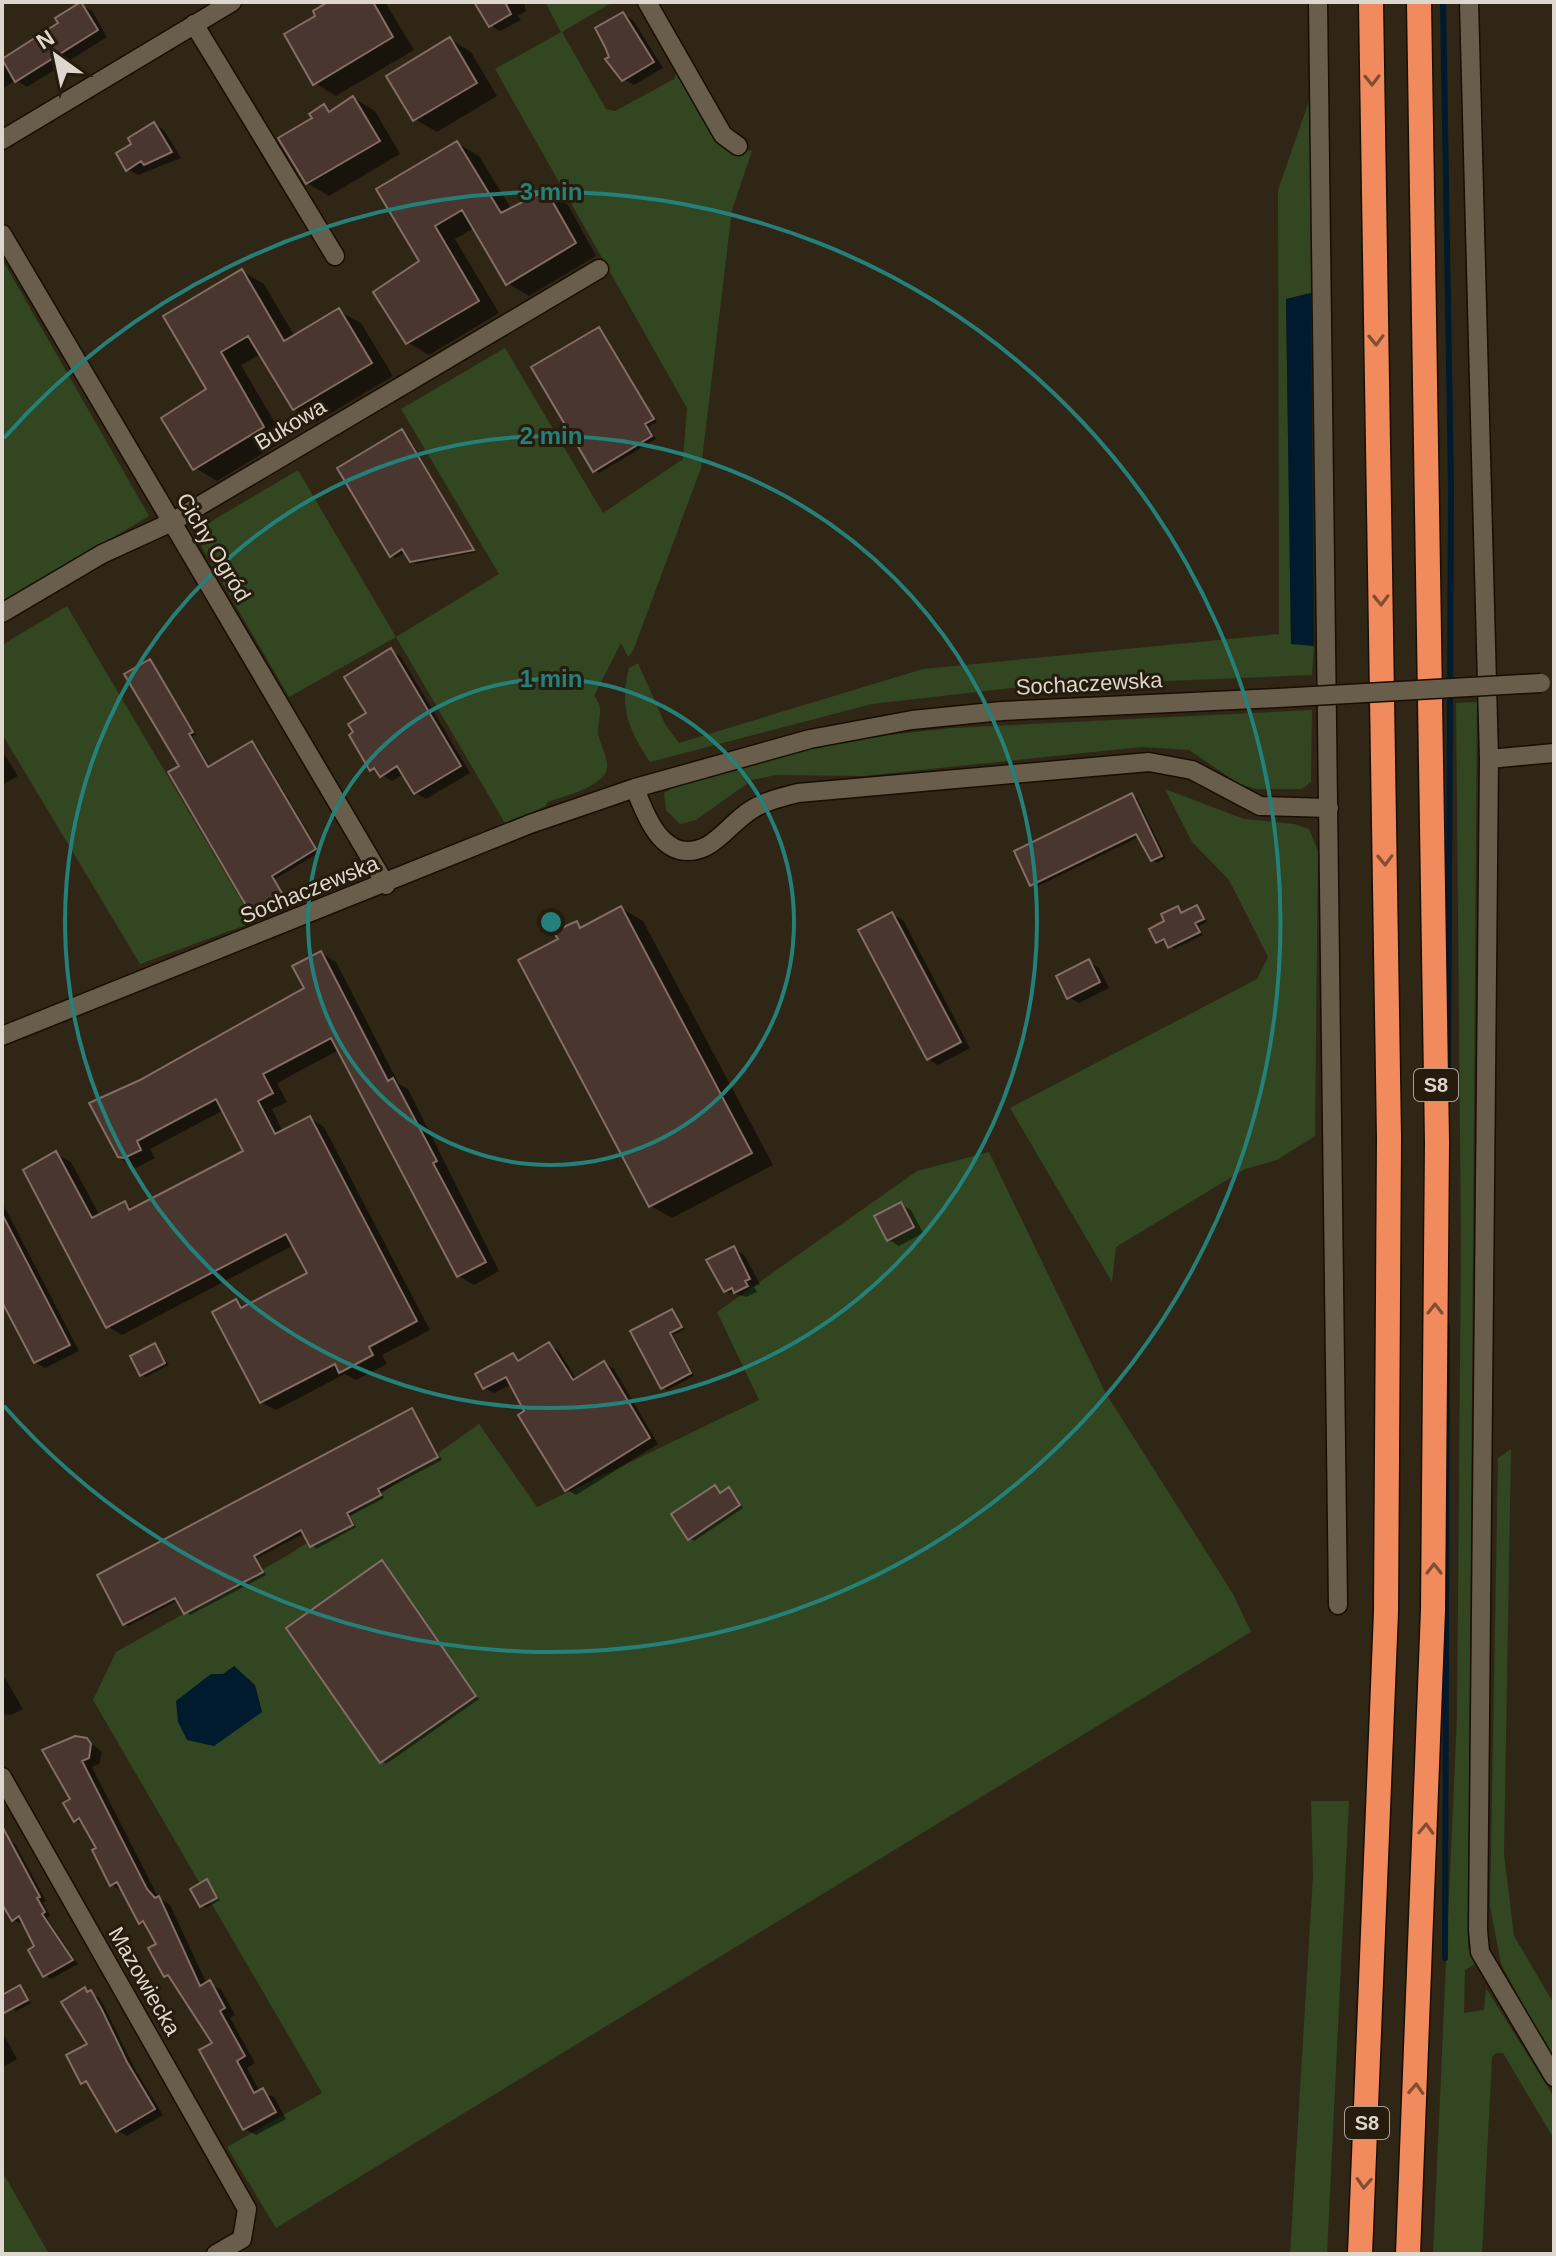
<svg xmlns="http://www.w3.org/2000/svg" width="1556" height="2256" font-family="Helvetica,sans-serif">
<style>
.green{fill:#314621}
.water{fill:#001b2d}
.shadow{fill:#0007}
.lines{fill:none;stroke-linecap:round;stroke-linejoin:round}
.stream{stroke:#001b2d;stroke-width:6}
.building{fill:#49362e;stroke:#836d65;stroke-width:2}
.street-casing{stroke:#180e02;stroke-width:21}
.highway-casing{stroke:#180e02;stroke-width:27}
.street{stroke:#695d4b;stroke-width:18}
.highway{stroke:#f18a5c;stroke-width:24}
.street-bridge-casing{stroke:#180e02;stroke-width:21;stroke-linecap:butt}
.street-bridge{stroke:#695d4b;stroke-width:18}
.oneway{stroke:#814e31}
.ring{fill:none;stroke:#248078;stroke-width:4}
.labels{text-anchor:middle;stroke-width:6;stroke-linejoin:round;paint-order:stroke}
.shield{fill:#261c0d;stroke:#a79f94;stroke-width:2}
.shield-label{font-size:20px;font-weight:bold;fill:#ded7ce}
.street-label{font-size:22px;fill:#ded7ce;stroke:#261c0d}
.centre{fill:#248078;stroke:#261c0d;stroke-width:4}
.ring-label{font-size:24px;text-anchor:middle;font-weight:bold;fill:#248078;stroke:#261c0d;stroke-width:6;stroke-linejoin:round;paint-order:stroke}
</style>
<rect width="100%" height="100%" fill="#302616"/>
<path class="green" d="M545,2H613L562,32L606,109L615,111L674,79L678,66L724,147L752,151L732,210L701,468L633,651L628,657L621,643L594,696C605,707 598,718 598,732C599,743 606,753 607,763C611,786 563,796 547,802L546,806L506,825L396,637L289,697L201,546L205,525L298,470L396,637L499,574L401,409L505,348L603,513L683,459L687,408L495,69L561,32Z
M1310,98L1311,293L1286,299L1291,643L1314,646L1312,675L1020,687L872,704L650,762C628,728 619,708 629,668L638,663L665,724L679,743L923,669L1279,634L1278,190Z
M2,259L149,516L2,604Z
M67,606L254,922L140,964L2,734V645Z
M1477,702L1468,1948L1475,1964L1465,1970L1464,2013L1484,2010L1486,1988L1554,2097V2139L1503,2053H1496L1492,2057L1482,2254H1433L1457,1717L1461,1246L1456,703Z
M1312,710L1311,782L1302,789H1256L1239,784L1189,750L1142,747L863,776L776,775L752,780L696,820L680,824L666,810L664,793L695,775L851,739L952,728Z
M1165,789L1244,819L1294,824L1309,829L1318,851L1315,1136L1277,1160L1245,1169L1116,1247L1112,1282L1010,1108L1257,979L1268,957L1229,880L1192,842Z
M989,1152L1105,1392L1233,1594L1251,1632L276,2228L227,2147L322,2093L93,1700L116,1652L288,1555L354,1513L479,1424L537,1507L759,1400L717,1312L917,1171Z
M1511,1449L1504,1854L1514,1936L1554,2004V2063L1501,1964L1490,1906L1498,1458Z
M1311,1801H1349L1327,2254H1290L1313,1876Z
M2,2171L49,2254H2Z"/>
<path class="water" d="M1311,293L1314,646L1291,644L1286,299Z
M234,1666L255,1685L262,1712L214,1746L187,1740L178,1722L176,1701L211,1674H223Z"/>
<path class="shadow" d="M343,2H385L414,50L336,96L315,83Z
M472,2H524L526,11L518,16L521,20L500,31L490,25Z
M81,5L92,11L107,37L27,87L16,80L2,89V61L61,23Z
M623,14L633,20L663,68L634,85L623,79L611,58Z
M450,39L471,52L497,96L437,132L415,119Z
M354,98L375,111L400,154L329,196L307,183L315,119L325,107L333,112Z
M154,124L164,130L181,158L138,175L127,169L134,145Z
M457,143L479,156L512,210L546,192L568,205L596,256L529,296L507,283L475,228L455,239L499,313L429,355L407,342L422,262Z
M242,271L264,284L295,337L339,311L361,323L393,376L316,422L294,409L261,354L241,365L285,440L217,481L195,468L209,390Z
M599,329L657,422L648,427L656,439L599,473L595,470Z
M402,432L407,434L476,552L416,564L406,552L395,558L391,555Z
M391,651L401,657L470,773L426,799L415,793L404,774L392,781L371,769L368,714Z
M150,661L196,734L192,737L211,768L252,743L257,746L320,852L275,879L286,897L257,915L252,912Z
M2,751L18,776L2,785Z
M1132,795L1137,798L1166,858L1157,863L1152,860L1139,837L1036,887L1032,885Z
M1197,907L1207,922L1199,926L1203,935L1174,949L1168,942H1158L1178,908L1184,914Z
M621,908L643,921L773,1165L672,1218L651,1206L561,940L577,924L584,928Z
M892,914L903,920L970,1048L938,1065L928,1059Z
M321,953L336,962L399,1084L408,1089L499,1271L474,1285L459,1276L339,1050L277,1083L287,1102L272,1109L283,1132L310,1118L324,1127L430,1330L382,1355L387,1364L356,1380L345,1374L276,1410L261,1402L236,1302L246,1307L310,1274L294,1245L122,1335L107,1326L56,1154L71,1162L100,1216L125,1204L135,1210L246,1152L224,1110L150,1149L155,1158L136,1168L121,1159L92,1104L141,1082L307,989Z
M1089,962L1099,968L1109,988L1079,1003L1068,997Z
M2,1202L79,1351L45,1368L35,1362L2,1298Z
M901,1204L911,1210L923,1233L899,1246L889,1240Z
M734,1249L744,1255L760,1284L754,1287L757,1292L746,1297L725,1291Z
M672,1311L685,1329L673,1335L694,1376L667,1390L662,1387Z
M155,1345L169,1365L146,1377L142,1375Z
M549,1345L558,1350L577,1380L604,1363L614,1369L658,1444L576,1495L566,1489L512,1384L494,1393L484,1388L513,1355L522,1361Z
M412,1410L442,1460L381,1492L384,1498L350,1516L356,1527L316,1549L305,1533L257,1558L266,1575L190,1615L178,1600L129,1626L125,1624Z
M715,1488L722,1494L729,1490L733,1492L743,1508L694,1541L689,1538Z
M382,1562L479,1699L386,1764L382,1761Z
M2,1673L23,1709L11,1715L2,1714Z
M87,1740L102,1752L99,1764L92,1767L158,1897L170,1905L207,1984L221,1989L235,2015L230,2018L255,2063L247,2068L260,2092L274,2097L286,2119L256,2135L245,2129L215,2044L174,1980L166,1975L158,1944L148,1927L140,1922L123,1891L112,1885L98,1849L86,1826L75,1820L73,1800Z
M2,1832L16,1845L46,1901L43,1902L50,1916L47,1918L78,1964L51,1979L45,1975L37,1947L23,1921L20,1923L13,1920L2,1900Z
M207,1881L220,1900L206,1908L202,1906Z
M20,1988L31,2003L16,2011L11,2008Z
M85,1990L100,1998L135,2069L163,2115L127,2136L118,2131L93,2088L83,2082L90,2045Z
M2,2031L17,2059L2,2068Z"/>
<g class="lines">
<path class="stream" d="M1443,2L1451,486L1448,1102
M1445,1958L1447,1326"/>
</g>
<path class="building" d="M81,2L98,30L15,82L2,59L58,23L55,18Z
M328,2H373L393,37L313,85L284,34L315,16L313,11Z
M474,2H505L511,14L489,27Z
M623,12L654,62L622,81L605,59L609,57L605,47L595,28Z
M450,37L477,83L413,121L386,76Z
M353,96L380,141L306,184L278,138L312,118L309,114L324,104L329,112Z
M154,122L172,152L144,165L141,161L126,171L116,153L131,144L128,138Z
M457,141L501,213L546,190L576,243L506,285L462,210L435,226L479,301L406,344L373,292L419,261L376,189Z
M242,269L284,341L339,308L372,363L293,410L248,336L221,352L264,427L193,470L161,418L206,389L163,316Z
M599,327L654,419L645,424L652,436L593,472L531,367Z
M402,429L455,518L474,550L410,562L402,549L390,557L337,468Z
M391,648L461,766L414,794L397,766L380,777L374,768L370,771L349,735L353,732L348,724L366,713L344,677Z
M150,659L193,732L189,734L208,767L252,741L316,849L272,876L283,895L251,914L168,772L179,766L124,674Z
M1132,793L1162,856L1151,861L1136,834L1030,886L1014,851Z
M1197,905L1204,919L1195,923L1200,932L1168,948L1164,939L1156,943L1149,929L1164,921L1161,914L1178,906L1181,913Z
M621,906L752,1153L649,1207L518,960L558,939L554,933L568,925L577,921L580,928Z
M892,912L961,1042L927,1060L858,930Z
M321,951L388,1081L393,1078L437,1161L433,1163L486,1262L457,1277L331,1038L263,1074L273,1093L258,1101L275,1134L310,1116L417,1321L369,1347L373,1355L339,1373L335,1364L260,1403L212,1312L236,1299L241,1308L307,1273L286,1234L106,1328L23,1170L56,1151L92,1218L125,1201L129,1210L243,1151L216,1099L137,1141L141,1150L124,1158L118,1157L89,1103L140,1080L304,988L292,966Z
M1089,959L1100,982L1067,999L1056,976Z
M901,1202L914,1227L887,1241L874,1216Z
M2,1214L70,1345L34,1363L2,1302Z
M734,1246L750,1279L745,1281L748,1286L734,1293L732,1288L724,1292L706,1260Z
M672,1309L682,1327L670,1333L691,1373L661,1389L630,1331Z
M549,1342L573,1380L604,1361L650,1438L565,1491L518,1415L524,1411L506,1377L483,1389L475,1374L513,1353L518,1361Z
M155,1343L165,1363L140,1376L130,1356Z
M412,1408L438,1457L378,1489L381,1495L347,1513L353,1525L310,1547L301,1530L254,1556L263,1572L184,1614L175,1598L123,1625L97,1575Z
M715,1485L720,1493L729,1487L740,1505L688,1540L671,1514Z
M382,1560L476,1696L380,1763L286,1628Z
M75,1736L87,1738L91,1744L89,1758L82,1761L147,1889L155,1898L159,1896L200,1986L210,1980L225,2008L220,2011L245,2056L237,2061L254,2093L263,2088L276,2112L243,2130L199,2050L212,2043L168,1975L164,1977L148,1948L156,1944L143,1921L139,1924L117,1882L110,1886L92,1850L96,1848L79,1818L74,1822L63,1803L70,1799L42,1750Z
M2,1826L40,1897L37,1898L45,1912L42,1914L73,1960L43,1977L28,1950L34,1946L19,1916L12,1921L2,1904Z
M207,1879L217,1898L200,1907L190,1889Z
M20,1985L28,2000L2,2014V1995Z
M85,1987L87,1992L91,1990L102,2010L127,2062L155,2109L116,2132L86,2081L81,2084L66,2055L87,2044L61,2002Z"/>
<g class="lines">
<defs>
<path id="street" d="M647,2L723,135L738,146
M1318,2L1338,1605
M1469,2L1489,759L1478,1930L1480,1952L1554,2077
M194,24L335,256
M2,140L232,2
M2,234L386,885
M2,613L102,554L172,522L599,269
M1489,759L1554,753
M635,788C646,818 665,867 707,846C723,837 735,820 751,810C765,801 782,797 798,793L1149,762L1192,770L1260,806L1329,808
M2,1036L530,824L635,788L810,739L912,720L1002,711L1278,698
M2,1777L247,2209L242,2239L216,2254"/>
<path id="highway" d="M1360,2254L1386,1612L1389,1138L1371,2
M1408,2254L1433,1610L1437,1142L1419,2"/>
</defs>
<use href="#street" class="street-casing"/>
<use href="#highway" class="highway-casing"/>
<use href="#street" class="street"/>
<use href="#highway" class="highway"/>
<defs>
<path id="street-bridge" d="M1278,698L1541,683"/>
</defs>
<use href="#street-bridge" class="street-bridge-casing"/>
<use href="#street-bridge" class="street-bridge"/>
</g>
<defs><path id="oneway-chevron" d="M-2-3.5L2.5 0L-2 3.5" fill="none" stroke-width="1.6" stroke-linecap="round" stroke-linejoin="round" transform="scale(2)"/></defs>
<g class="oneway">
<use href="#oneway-chevron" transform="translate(1372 80) rotate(89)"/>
<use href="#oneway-chevron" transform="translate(1376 340) rotate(89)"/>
<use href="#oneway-chevron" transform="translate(1381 600) rotate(89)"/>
<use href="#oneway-chevron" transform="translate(1385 860) rotate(89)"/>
<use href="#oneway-chevron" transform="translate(1435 1309) rotate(-90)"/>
<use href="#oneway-chevron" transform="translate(1434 1569) rotate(-90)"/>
<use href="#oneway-chevron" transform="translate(1426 1829) rotate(-88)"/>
<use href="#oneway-chevron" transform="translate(1416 2089) rotate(-87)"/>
<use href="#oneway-chevron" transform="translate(1364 2183) rotate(93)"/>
</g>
<g class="ring">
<circle cx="551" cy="922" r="243"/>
<circle cx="551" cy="922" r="486"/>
<path d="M4 438A730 730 0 1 1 4 1406"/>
</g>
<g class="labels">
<g class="shield">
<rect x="1414" y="1069" width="44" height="32" rx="6"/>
<rect x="1345" y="2107" width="44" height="32" rx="6"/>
</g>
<g class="shield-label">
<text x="1436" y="1092">S8</text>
<text x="1367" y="2130">S8</text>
</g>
<g class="street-label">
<text transform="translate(290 424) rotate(-31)" y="8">Bukowa</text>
<text transform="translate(214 547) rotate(59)" y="8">Cichy Ogród</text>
<text transform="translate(1089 683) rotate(-3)" y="8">Sochaczewska</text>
<text transform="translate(309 889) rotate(-22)" y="8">Sochaczewska</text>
<text transform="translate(145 1981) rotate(60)" y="8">Mazowiecka</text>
</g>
</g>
<circle cx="551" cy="922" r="12" class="centre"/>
<g class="ring-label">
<text x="551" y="200">3 min</text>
<text x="551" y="444">2 min</text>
<text x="551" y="687">1 min</text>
</g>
<rect width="1556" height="2256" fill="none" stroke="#ded7ce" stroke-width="8"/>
<g transform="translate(56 56) rotate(327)" stroke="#261c0d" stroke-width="6" paint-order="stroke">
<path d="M0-6L14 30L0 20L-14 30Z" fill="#ded7ce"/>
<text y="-12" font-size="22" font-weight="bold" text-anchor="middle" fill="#ded7ce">N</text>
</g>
</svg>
